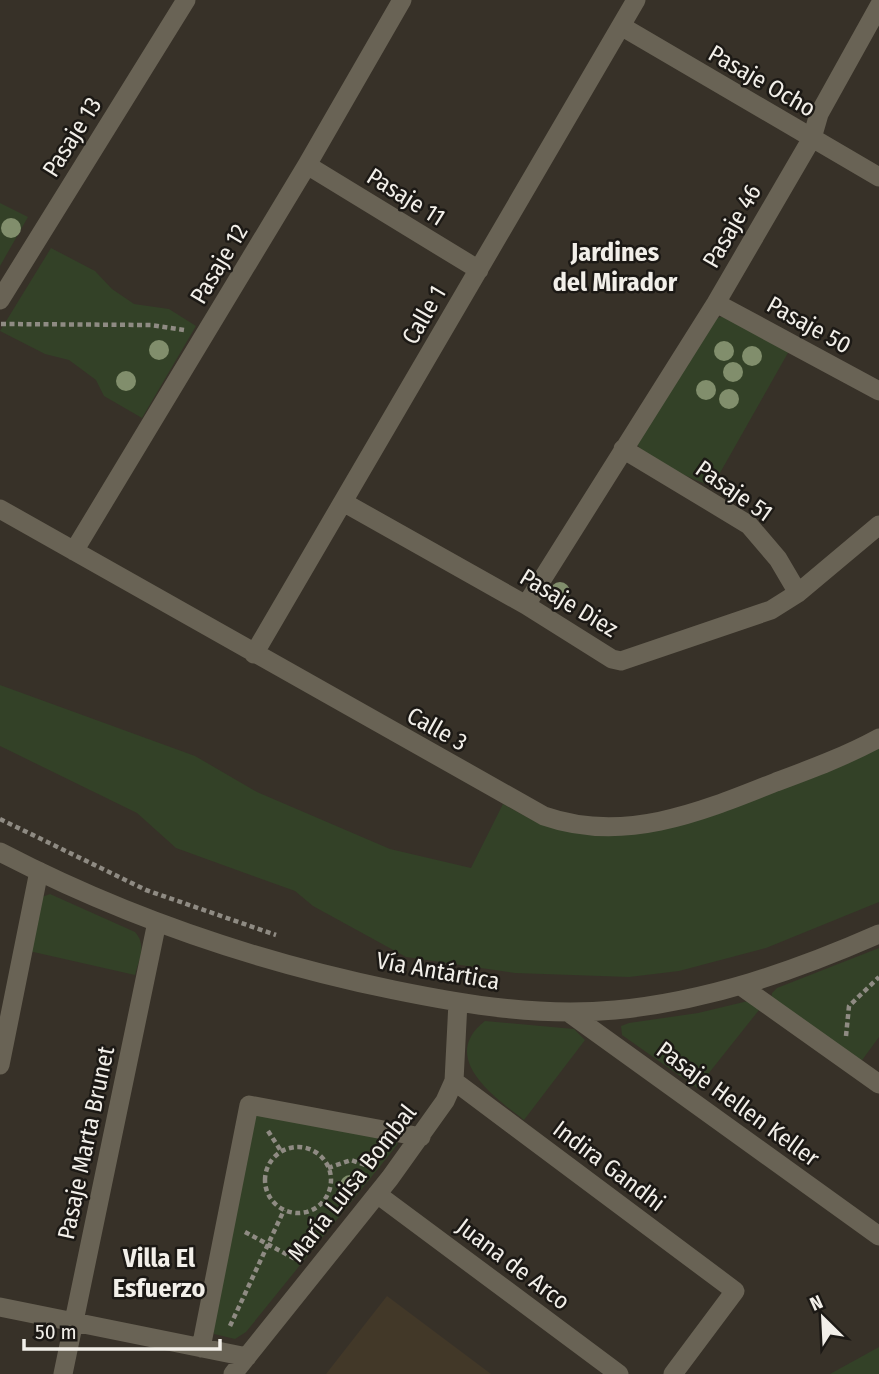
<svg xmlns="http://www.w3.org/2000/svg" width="879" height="1374" font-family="'Fira Sans Condensed',sans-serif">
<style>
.education{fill:#423828}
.green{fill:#334127}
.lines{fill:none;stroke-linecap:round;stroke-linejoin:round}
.path{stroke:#8f8b83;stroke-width:4.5;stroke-dasharray:5 3.5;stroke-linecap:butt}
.minor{stroke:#696355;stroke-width:19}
.tree{fill:#818e6c}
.labels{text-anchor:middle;stroke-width:5;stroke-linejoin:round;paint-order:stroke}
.street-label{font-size:24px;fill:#f2efe9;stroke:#1c1915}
.neighbourhood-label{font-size:26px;font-weight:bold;fill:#f2efe9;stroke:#1c1915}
</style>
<rect width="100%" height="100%" fill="#373128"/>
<path class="education" d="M387,1296L491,1374H326Z"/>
<path class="green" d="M0,203L28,217L0,266Z
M51,248L95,271L112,289L134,304L169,309L196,326L142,418L104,396L96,380L69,360L45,354L0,331Z
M725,316L789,351L712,487C690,476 646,464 636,442L717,318Z
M0,685L195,756L257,792L390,849L471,868L503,804L538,823L630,833L879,743V902L766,948L679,971L629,977L515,973L406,957L313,906L295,891L176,848L137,813L0,746Z
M50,894L135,932C147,945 139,960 135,975L29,951L42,897Z
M879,948V1037L860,1063L771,999L772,993L777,988Z
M748,1001L759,1010L697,1088L622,1035L621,1026L629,1023L698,1013Z
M485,1021L574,1029L585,1040L524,1120C497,1099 437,1058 485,1021Z
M253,1112L395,1139L398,1144L246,1332L235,1339L214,1334L212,1328Z
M879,1347V1374H830Z"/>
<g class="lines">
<path class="path" d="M1,324L151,325L184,330
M0,819L146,890L276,935
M846,1036L849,1006L879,977
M268,1131L281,1151
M265 1180a33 33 0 1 1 66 0a33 33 0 1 1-66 0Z
M328,1168L351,1160L371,1167
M245,1232L299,1261
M230,1326L284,1210"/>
<path class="minor" d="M621,26L879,177
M307,165L479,270
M0,300L186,0
M716,303L879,391
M623,449L749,525L778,559L798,593
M343,502L526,605L612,659L621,661L771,610L798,593L879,525
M0,509L544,816C624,844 701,812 776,782C811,769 846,756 879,738
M74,551L307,165L402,0
M526,605L716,303L812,138L819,114L879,6
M254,654L636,0
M0,852C123,916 258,962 394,990C467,1005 541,1017 615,1010C708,1001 795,971 879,934
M741,986L879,1084
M568,1012L879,1236
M0,1065L39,871
M454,1081L735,1291L673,1374
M377,1194L619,1374
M0,1307L247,1357
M201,1348L249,1105L421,1137
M63,1374L157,922
M233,1374L390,1178L445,1101L454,1081L458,1002"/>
</g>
<g class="tree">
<circle cx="11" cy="228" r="10"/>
<circle cx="159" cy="350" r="10"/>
<circle cx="724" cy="351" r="10"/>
<circle cx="752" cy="356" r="10"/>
<circle cx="733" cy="372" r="10"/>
<circle cx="126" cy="381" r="10"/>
<circle cx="706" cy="390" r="10"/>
<circle cx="729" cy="399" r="10"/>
<circle cx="560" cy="592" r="10"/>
<circle cx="350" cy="1185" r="10"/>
</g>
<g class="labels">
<g class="street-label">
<text transform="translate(762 81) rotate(30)" y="8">Pasaje Ocho</text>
<text transform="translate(72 137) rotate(-58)" y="8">Pasaje 13</text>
<text transform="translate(406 197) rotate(32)" y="8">Pasaje 11</text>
<text transform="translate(732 226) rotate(-60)" y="8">Pasaje 46</text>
<text transform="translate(219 264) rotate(-59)" y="8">Pasaje 12</text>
<text transform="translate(424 315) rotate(-60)" y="8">Calle 1</text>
<text transform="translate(809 325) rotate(29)" y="8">Pasaje 50</text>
<text transform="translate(734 491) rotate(35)" y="8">Pasaje 51</text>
<text transform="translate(569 603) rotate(31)" y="8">Pasaje Diez</text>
<text transform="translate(437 729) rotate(29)" y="8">Calle 3</text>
<text transform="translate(438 971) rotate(10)" y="8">Vía Antártica</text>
<text transform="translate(738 1104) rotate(36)" y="8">Pasaje Hellen Keller</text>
<text transform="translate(86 1143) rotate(-78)" y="8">Pasaje Marta Brunet</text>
<text transform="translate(609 1166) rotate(37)" y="8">Indira Gandhi</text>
<text transform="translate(352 1183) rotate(-52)" y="8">María Luisa Bombal</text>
<text transform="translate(513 1264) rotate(37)" y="8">Juana de Arco</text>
</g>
<g class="neighbourhood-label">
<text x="615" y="261">Jardines<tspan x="615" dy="30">del Mirador</tspan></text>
<text x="159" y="1267">Villa El<tspan x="159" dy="30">Esfuerzo</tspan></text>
</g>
</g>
<g transform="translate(823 1318) rotate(336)" stroke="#1c1915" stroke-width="5" paint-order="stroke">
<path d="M0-5L12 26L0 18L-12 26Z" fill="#f2efe9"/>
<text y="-10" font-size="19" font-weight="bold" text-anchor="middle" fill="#f2efe9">N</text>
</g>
<path d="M24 1339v10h196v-10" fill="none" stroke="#f2efe9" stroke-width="3.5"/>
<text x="35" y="1339" font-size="21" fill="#f2efe9" stroke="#1c1915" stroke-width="5" paint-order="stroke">50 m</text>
</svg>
